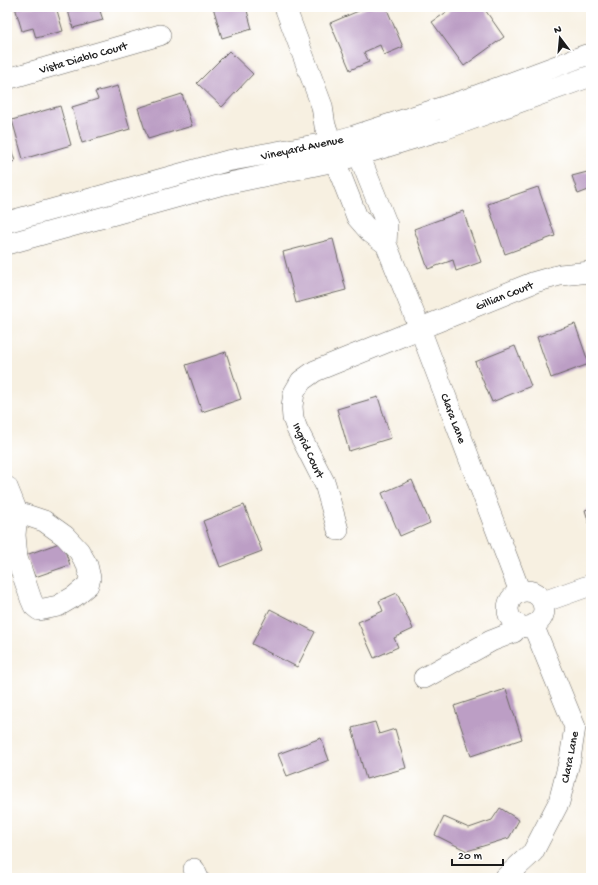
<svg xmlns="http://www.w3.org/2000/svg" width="598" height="885" font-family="'Gochi Hand',sans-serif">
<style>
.building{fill:#bc9ec5}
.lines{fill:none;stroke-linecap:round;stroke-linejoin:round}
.minor-casing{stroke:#696661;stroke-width:22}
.minor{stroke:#fff;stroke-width:21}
.labels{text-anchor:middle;stroke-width:4;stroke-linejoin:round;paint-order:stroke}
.street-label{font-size:12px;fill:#1c1c1c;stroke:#fff}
</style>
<rect width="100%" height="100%" fill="#fff"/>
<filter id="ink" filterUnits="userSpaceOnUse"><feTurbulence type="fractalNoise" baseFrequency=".025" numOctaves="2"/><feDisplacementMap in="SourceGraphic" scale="8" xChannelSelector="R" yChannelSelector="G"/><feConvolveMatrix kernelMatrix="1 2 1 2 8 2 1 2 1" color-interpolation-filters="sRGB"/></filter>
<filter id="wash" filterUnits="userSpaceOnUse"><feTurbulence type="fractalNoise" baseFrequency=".012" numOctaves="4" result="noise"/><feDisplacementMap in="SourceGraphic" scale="16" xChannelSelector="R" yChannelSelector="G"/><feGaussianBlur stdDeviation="0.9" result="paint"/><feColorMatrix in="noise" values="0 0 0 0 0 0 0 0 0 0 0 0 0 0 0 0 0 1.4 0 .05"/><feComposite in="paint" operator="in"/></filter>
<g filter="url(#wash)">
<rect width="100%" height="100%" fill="#f7f0e1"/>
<g id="blocks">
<path class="building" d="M15,7H56L63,31L36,38L33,28L22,31Z
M67,7H111L100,11L103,20L73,28Z
M213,7H246L252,29L222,38Z
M368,7H386L403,47L384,55L380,45L364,52L369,62L350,70L330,23Z
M454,7H483L504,37L464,66L432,22Z
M229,51L253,74L222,107L197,83Z
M118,86L130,129L82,143L72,107L98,99L95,92Z
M182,94L192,126L148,139L138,108Z
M60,106L71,145L23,159L12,120Z
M7,137L15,161L7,164Z
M591,171V189L578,194L572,176Z
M538,187L555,236L505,254L488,204Z
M463,211L481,262L456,271L453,260L428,269L414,229Z
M333,239L346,290L296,303L283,252Z
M575,324L589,364L551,378L537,337Z
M515,346L531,386L492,402L475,362Z
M226,352L241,399L202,412L186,365Z
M378,397L391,438L349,451L337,409Z
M412,480L430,523L400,536L382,493Z
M244,505L262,551L220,567L203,521Z
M591,508V530L585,510Z
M62,542L70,565L35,577L26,555Z
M397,593L413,629L394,638L398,647L374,658L358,622L383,611L379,601Z
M270,609L315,632L297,667L252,644Z
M506,689L522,739L471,756L454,706Z
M375,722L379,734L395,729L406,768L366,779L352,728Z
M321,738L329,760L287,776L278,754Z
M500,808L519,820L509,838L467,851L435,835L444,817L469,828L492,820Z"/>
</g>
</g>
<g filter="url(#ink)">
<use href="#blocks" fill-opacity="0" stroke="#696661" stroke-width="1"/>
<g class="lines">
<defs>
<path id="minor" d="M285,7L322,106L325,126L332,142L335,161L357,217L370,232L386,244
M7,79L160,35
M347,149L359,155L387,225L386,244L420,329L520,592
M7,222L227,161L332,142L354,136L465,100L586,55L591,56
M7,244L220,185L335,161L359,155L444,129L591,76
M7,487L17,512L15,535L17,558L31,599L34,606L39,610L58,606L75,596L88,585L90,578L87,565L79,551L65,536L44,521L17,512
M338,530L325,484L297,429L293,418L292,406L294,393L301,381L315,371L535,282L560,275L591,272
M508 609a18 18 0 1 1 36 0a18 18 0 1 1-36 0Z
M543,602L591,585
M424,678L491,641L514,632L519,625
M194,869L198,878
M505,878L533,852L559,802L570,759L575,727L533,625"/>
</defs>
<use href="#minor" class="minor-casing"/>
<use href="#minor" class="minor"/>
</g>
</g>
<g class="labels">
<g class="street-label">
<text transform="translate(83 57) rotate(-16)" y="4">Vista Diablo Court</text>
<text transform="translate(302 147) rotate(-12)" y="4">Vineyard Avenue</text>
<text transform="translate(504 295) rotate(-22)" y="4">Gillian Court</text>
<text transform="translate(454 418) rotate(69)" y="4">Clara Lane</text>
<text transform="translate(309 450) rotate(65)" y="4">Ingrid Court</text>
<text transform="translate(569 757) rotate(-79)" y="4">Clara Lane</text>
</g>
</g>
<rect width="598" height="885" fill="none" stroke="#fff" stroke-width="24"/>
<g transform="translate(560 38) rotate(344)" stroke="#ffffff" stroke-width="3" paint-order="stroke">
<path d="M0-3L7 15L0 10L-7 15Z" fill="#1c1c1c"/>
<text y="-6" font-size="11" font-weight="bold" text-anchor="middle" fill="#1c1c1c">N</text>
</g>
<path d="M452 859v6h51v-6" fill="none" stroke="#1c1c1c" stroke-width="2"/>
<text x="458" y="859" font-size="12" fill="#1c1c1c" stroke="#ffffff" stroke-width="3" paint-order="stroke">20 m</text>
</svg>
